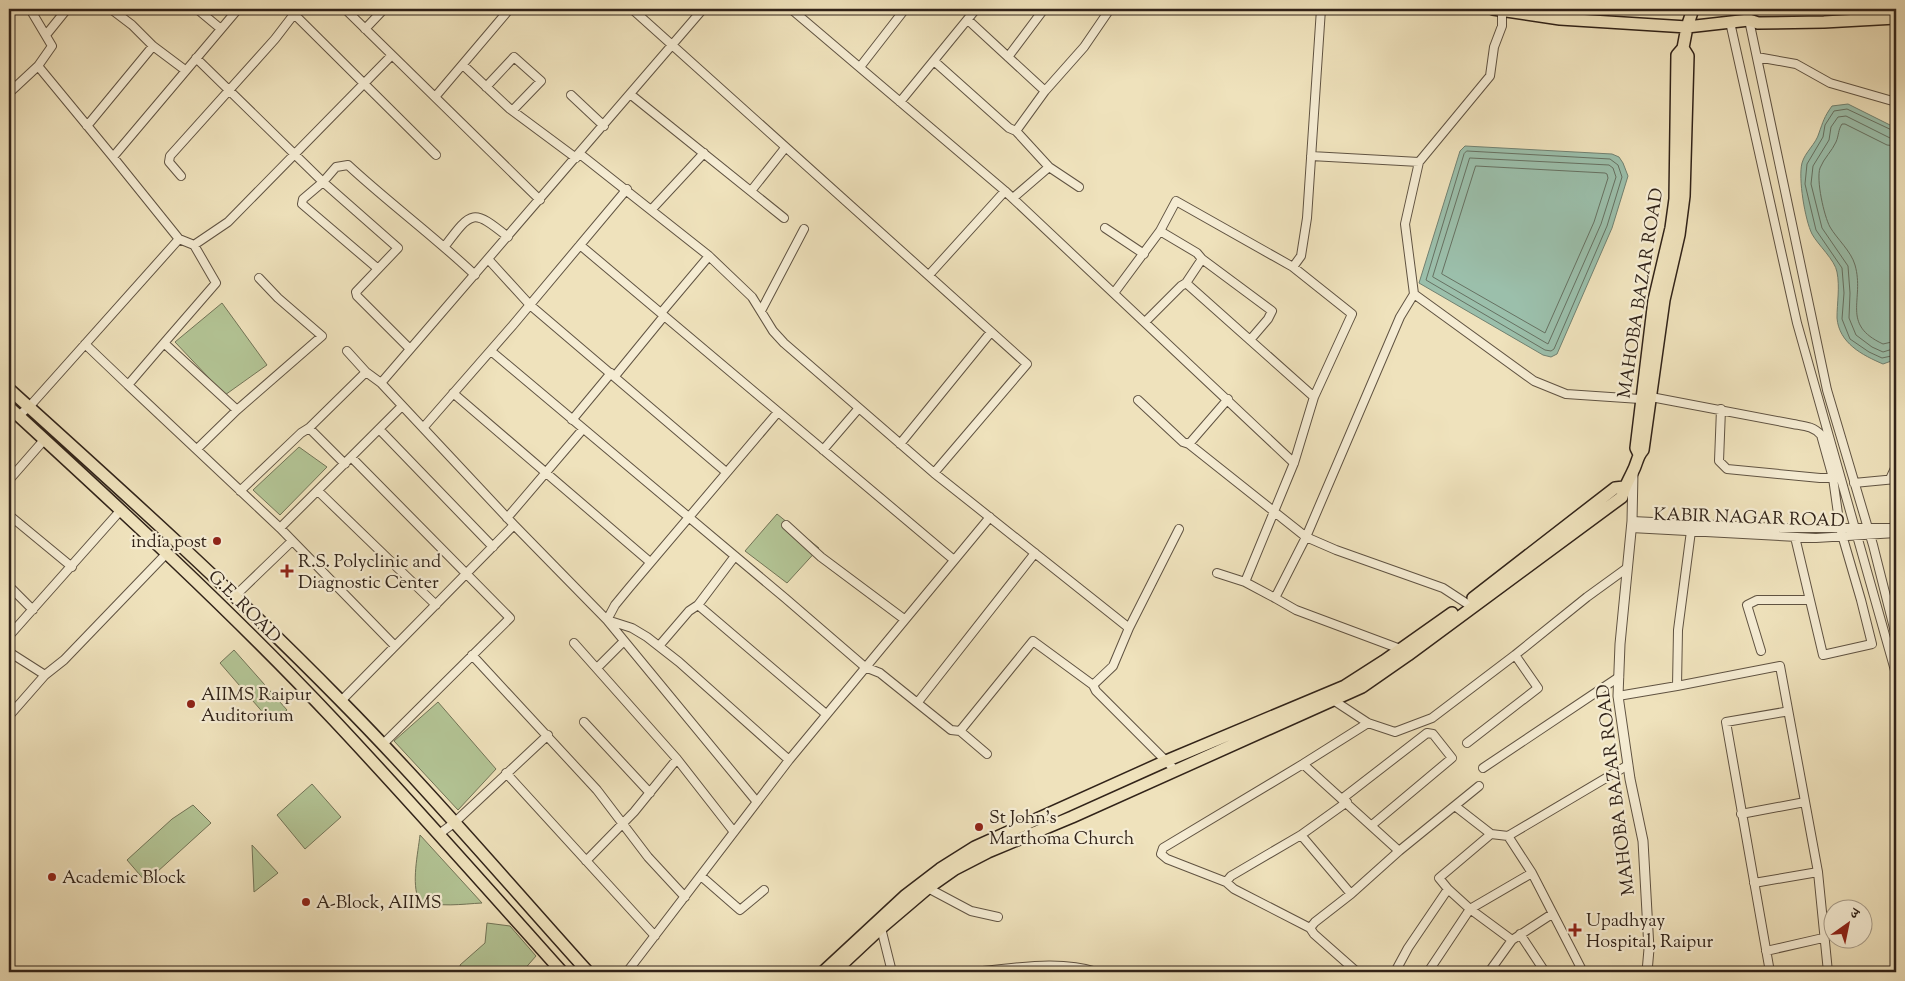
<svg xmlns="http://www.w3.org/2000/svg" width="1905" height="981" font-family="'Sorts Mill Goudy','Noto Serif Devanagari',serif">
<style>
.green{fill:#b3c495;stroke:#727457}
.water{fill:#9bbfab;stroke:#718171}
.lines{fill:none;stroke-linecap:round;stroke-linejoin:round}
.shore{stroke:#667162;stroke-width:1}
.minor-casing{stroke:#605342;stroke-width:10}
.tertiary-casing{stroke:#605342;stroke-width:11}
.primary-casing{stroke:#312319;stroke-width:14}
.minor{stroke:#f5ecd3;stroke-width:8}
.tertiary{stroke:#f5ecd3;stroke-width:9}
.primary{stroke:#efe2bc;stroke-width:11}
.poi-dot{fill:#8f2418;stroke:#f5ecd3;stroke-width:2}
.labels{text-anchor:middle;stroke-width:4.5;stroke-linejoin:round;paint-order:stroke}
.street-label{font-size:18px;fill:#312319;stroke:#f5ecd3}
.poi-label{font-size:18px;fill:#312319;stroke:#f5ecd3;text-anchor:start}
</style>
<rect width="100%" height="100%" fill="#efe2bc"/>
<filter id="stains"><feTurbulence type="fractalNoise" baseFrequency=".004" numOctaves="4"/><feColorMatrix values="0 0 0 0 .2 0 0 0 0 .09 0 0 0 0 .02 0 0 0 .5 -.17"/></filter>
<radialGradient id="worn" r=".72"><stop offset=".6" stop-color="#630" stop-opacity="0"/><stop offset="1" stop-color="#630" stop-opacity=".3"/></radialGradient>
<path class="green" d="M222,303L267,365L225,395L175,342Z
M299,447L327,467L280,515L253,490Z
M777,514L819,548L787,583L745,551Z
M234,650L287,710L272,723L220,663Z
M438,702L496,769L458,810L394,741Z
M312,784L341,817L305,849L277,815Z
M193,805L211,823L146,882L127,860L172,819Z
M420,835L482,903C462,904 438,908 419,900C411,884 418,853 420,835Z
M252,845L278,873L254,892Z
M487,923L510,926L536,956L522,972H462L460,965L485,943Z"/>
<path class="water" d="M1848,104L1896,128V356L1894,360L1883,364C1862,355 1839,343 1837,318C1837,303 1840,287 1837,272C1835,260 1818,245 1812,234C1805,220 1798,178 1802,163C1805,152 1816,144 1819,133C1823,122 1824,117 1832,106Z
M1465,146L1612,154L1619,157L1623,163L1628,176L1612,228L1557,354L1551,357L1543,355L1419,283L1460,151Z"/>
<g class="lines">
<path class="shore" d="M1896,132L1847,109L1834,111L1825,125L1823,137L1807,164L1805,184L1816,230L1842,268L1844,293L1842,319L1850,339L1869,352L1882,358L1896,355
M1896,139L1890,138L1846,116L1838,117L1831,127L1829,140L1813,166L1811,184L1822,228L1848,266L1850,293L1849,318L1856,335L1872,347L1883,352L1896,348
M1896,146L1887,145L1845,124H1842C1838,130 1839,135 1836,142C1832,151 1824,158 1820,168C1816,180 1824,216 1830,227C1837,239 1851,251 1855,265C1865,300 1840,324 1883,344L1896,341
M1467,151L1610,159L1618,165L1622,177L1607,226L1554,349L1551,351L1545,350L1426,280L1464,154Z
M1470,158L1609,165L1613,168L1616,177L1601,224L1548,344L1433,277Z
M1476,166L1605,173L1607,174L1608,178L1594,222L1545,333L1442,274Z"/>
<defs>
<path id="minor" d="M9,9H10
M111,9L132,25L153,46L185,70
M197,9L221,29
M345,9L540,200
M632,9L1027,364L934,473
M791,9L1005,191L1294,463
M294,14L436,155
M968,20L1045,91
M1749,20L1827,390L1873,545L1896,636
M1730,22L1797,323L1896,674
M365,29L384,9
M46,35L67,9
M1008,57L1044,9
M1757,57L1796,64L1830,83L1896,102
M196,58L323,182L398,248L356,292L357,296L410,349
M934,61L1009,128L1016,131L1049,167L1079,187
M463,65L510,109L576,158
M38,66L113,157L238,9
M860,67L905,9
M486,87L514,57L541,81L513,110
M9,93L38,66L52,46L30,9
M630,94L784,218
M571,95L604,126
M435,97L507,12L504,9
M900,102L976,9
M87,126L153,46
M1016,131L1045,91L1084,47L1110,9
M580,154L709,256L752,297L773,331L784,343L934,473L1129,628
M1311,156L1419,162L1490,76L1494,47L1502,26V11
M113,157L179,239L194,245L216,283L164,343
M1419,162L1405,224L1414,294L1534,381L1566,394L1640,399L1651,397L1793,424C1804,426 1813,426 1821,435L1833,478
M181,176L169,162L170,156L275,39L298,9
M751,191L785,148
M1013,198L1049,167
M652,209L704,153
M1105,228L1144,254
M1160,231L1197,253L1202,259L1272,311L1268,319L1250,340
M194,245L228,222L392,55
M580,245L954,560
M445,246C472,210 473,209 508,237
M488,259L530,305L726,472
M1293,267L1301,256L1307,218L1321,9
M377,268L302,204L303,199L323,182L336,167L348,165C389,203 434,236 475,275
M929,275L1005,191
M1186,283L1314,397
M1114,293L1160,231L1176,201L1293,267L1352,314L1314,397L1294,463L1245,582L1275,598
M761,311L804,229
M661,313L709,256
M1145,322L1181,286L1186,283L1202,259
M85,344L128,385L164,343L237,410L322,336L278,298L259,278
M347,351L366,372L381,383L514,525L607,620L757,802
M491,351L785,598L865,667L880,673L951,730L960,731L987,754
M615,376L664,316
M381,383L703,9
M128,385L280,528L395,646
M453,393L650,562
M1138,400L1183,442L1189,444L1306,537L1336,550L1443,588L1466,603
M1721,409L1719,461L1727,469L1820,478H1833L1840,528L1861,600L1872,644L1823,655L1795,537
M778,412L629,588L615,605L607,620L632,628L647,637L679,662L789,760
M18,416L29,407L179,239
M572,420L611,373
M309,428L345,464
M423,428L513,325L627,189
M379,429L493,547
M900,444L991,332
M1189,444L1228,399
M197,449L237,410
M823,450L859,408
M351,457L510,618L382,745
M1890,479L1896,466
M9,480L44,440
M1854,483L1896,479
M240,491L301,433L309,428L366,372
M318,491L436,605
M9,515L72,567
M507,518L583,429
M1632,521L1781,528H1896
M786,525L821,557L904,619
M280,528L402,406
M1631,528L1816,538L1896,533
M1691,531L1678,630L1677,686L1780,666L1818,872L1828,972
M1217,573L1245,582
M9,586L33,610
M235,596L292,541
M698,605L826,714
M9,636L120,511
M574,643L677,759L734,832
M659,646L689,611L698,605L735,556
M1403,650L1296,610L1275,598L1306,537L1400,317L1414,294
M1761,651L1747,605L1757,600H1809
M9,652L45,675
M472,655L597,790L648,857L685,897
M597,668L624,641
M1093,685L1113,666L1129,628L1179,529
M1618,696L1677,686
M1330,698L1368,723L1395,732L1432,718L1515,655L1587,597L1627,568
M341,701L514,525
M918,702L1035,553
M9,716L45,675L64,660L166,554
M584,722L650,793
M960,731L1033,641L1093,685L1096,691L1176,771
M1467,743L1538,688L1515,655
M1303,764L1399,851
M1483,768L1619,677
M506,773L655,936
M1343,798L1427,733L1433,734L1452,758L1372,825
M1455,806L1491,834L1508,836L1628,765
M1741,814L1805,802
M439,834L454,823L548,735
M1301,835L1351,894
M1508,836L1532,873L1583,972
M586,861L634,812L677,759
M701,876L740,910L764,890
M1226,882L1231,876L1301,835L1347,802
M1754,883L1818,872
M924,886L971,911L998,917
M1448,889L1470,909L1512,940
M881,928L892,972
M1310,928L1315,922L1351,894L1399,851L1479,786
M1520,934L1545,972
M1766,951L1823,938
M627,972L789,760L990,517
M971,972C1012,969 1057,959 1097,972
M1357,972L1314,934L1310,928L1234,889L1226,882L1167,859L1161,854L1163,848L1303,764L1368,723
M1395,972L1408,948L1448,889L1439,878L1491,834
M1428,972L1470,909L1532,873
M1489,972L1512,940L1552,914
M1770,972L1726,722L1784,712"/>
<path id="tertiary" d="M1633,473L1632,521L1620,644L1618,696L1630,779L1643,841L1649,949L1647,972"/>
<path id="primary" d="M1493,9L1560,19L1687,27L1749,20L1758,23L1824,22L1896,18
M9,389C121,490 234,592 340,700C426,787 506,881 588,972
M9,407C119,508 230,610 333,719C411,802 486,887 562,972
M1639,454L1636,448L1654,300L1671,228L1675,199L1677,55L1683,48L1687,27L1693,9
M1473,598L1615,488L1624,487
M823,972L906,895L940,869L975,847L1166,761L1345,686L1384,661L1452,613
M834,972L881,928L928,888L955,869L988,852L1072,817L1362,687L1408,655L1622,497C1624,487 1629,480 1633,471C1637,464 1637,456 1643,450L1664,300L1679,235L1684,196L1688,56L1683,48"/>
</defs>
<use href="#minor" class="minor-casing"/>
<use href="#tertiary" class="tertiary-casing"/>
<use href="#primary" class="primary-casing"/>
<use href="#minor" class="minor"/>
<use href="#tertiary" class="tertiary"/>
<use href="#primary" class="primary"/>
</g>
<g class="poi-dot">
<circle cx="217" cy="541" r="5"/>
<path d="M284.5 563.5h5v5h5v5h-5v5h-5v-5h-5v-5h5z"/>
<circle cx="191" cy="704" r="5"/>
<circle cx="979" cy="827" r="5"/>
<circle cx="52" cy="877" r="5"/>
<circle cx="306" cy="902" r="5"/>
<path d="M1572.5 922.5h5v5h5v5h-5v5h-5v-5h-5v-5h5z"/>
</g>
<g class="labels">
<g class="street-label">
<text transform="translate(1640 293) rotate(-81)" y="6">MAHOBA BAZAR ROAD</text>
<text transform="translate(1749 517) rotate(2)" y="6">KABIR NAGAR ROAD</text>
<text transform="translate(245 606) rotate(45)" y="6">G.E. ROAD</text>
<text transform="translate(1615 790) rotate(-97)" y="6">MAHOBA BAZAR ROAD</text>
</g>
<g class="poi-label">
<text x="207" y="547" text-anchor="end">india post</text>
<text x="298" y="567">R.S. Polyclinic and<tspan x="298" dy="21">Diagnostic Center</tspan></text>
<text x="201" y="700">AIIMS Raipur<tspan x="201" dy="21">Auditorium</tspan></text>
<text x="989" y="823">St John's<tspan x="989" dy="21">Marthoma Church</tspan></text>
<text x="62" y="883">Academic Block</text>
<text x="316" y="908">A-Block, AIIMS</text>
<text x="1586" y="926">Upadhyay<tspan x="1586" dy="21">Hospital, Raipur</tspan></text>
</g>
</g>
<rect width="1905" height="981" fill="none" stroke="#efe2bc" stroke-width="30"/>
<rect x="10" y="10" width="1885" height="961" fill="none" stroke="#312319" stroke-width="2.5"/>
<rect x="15" y="15" width="1875" height="951" fill="none" stroke="#312319"/>
<g transform="translate(1848 924) rotate(33)"><circle r="24" fill="#f5ecd3" stroke="#a79c89"/>
<path d="M0-4L9 19L0 12L-9 19Z" fill="#8f2418"/>
<text y="-8" font-size="14" font-weight="bold" text-anchor="middle" fill="#312319">उ</text>
</g>
<rect width="100%" height="100%" filter="url(#stains)"/>
<rect width="100%" height="100%" fill="url(#worn)"/>
</svg>
